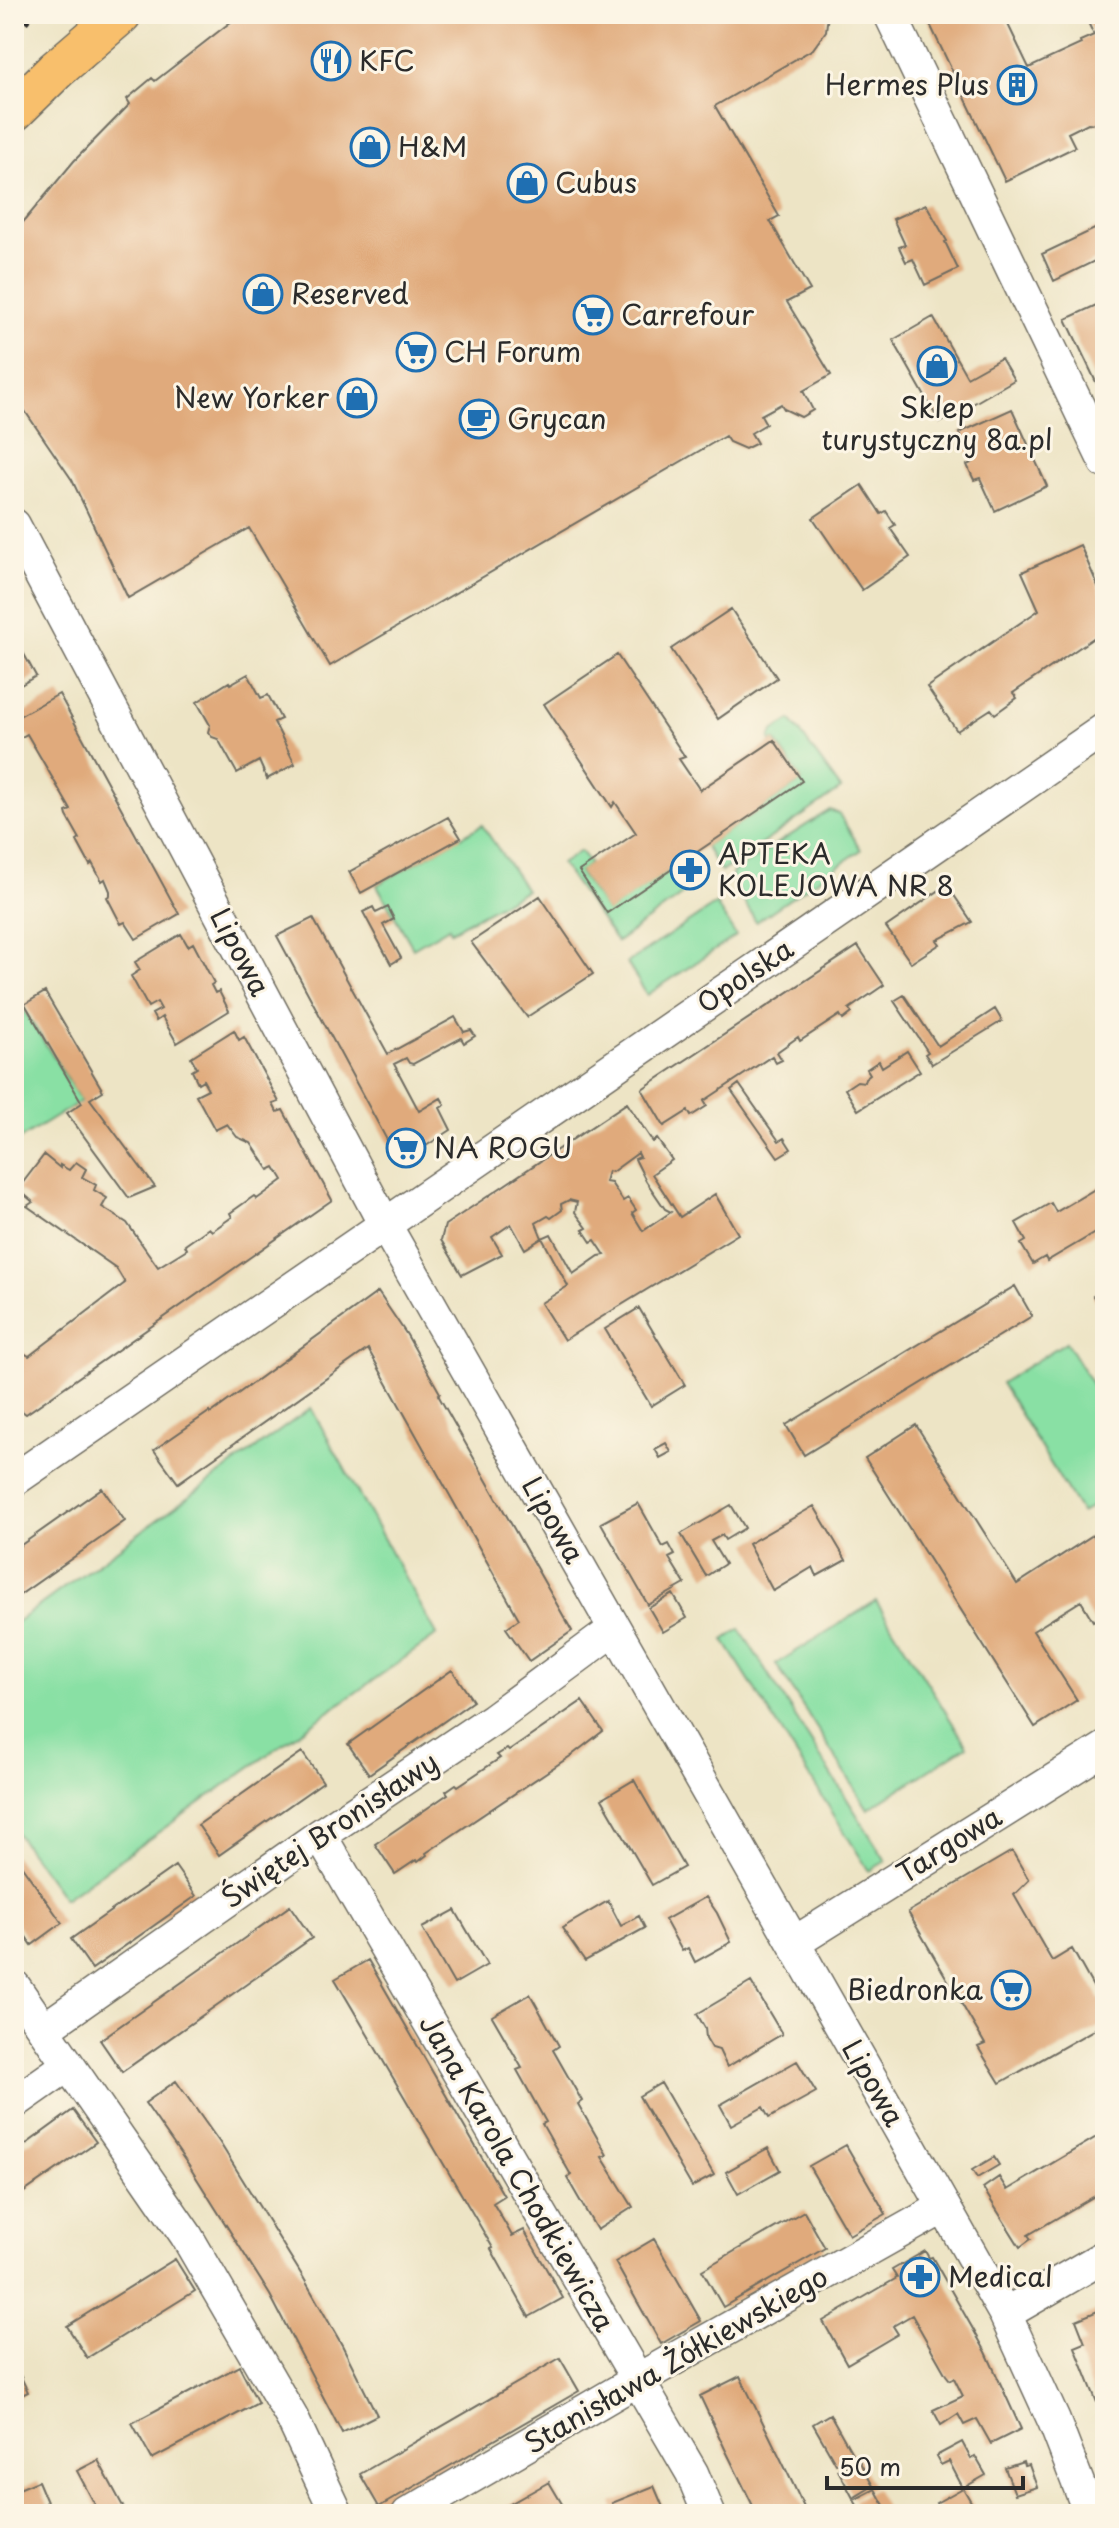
<svg xmlns="http://www.w3.org/2000/svg" width="1119" height="2528" font-family="'Playpen Sans',sans-serif">
<style>
.green{fill:#89e0a4;stroke:#5a8668;stroke-width:2}
.building{fill:#e0aa7b;fill-rule:evenodd}
.lines{fill:none;stroke-linecap:round;stroke-linejoin:round}
.minor-casing{stroke:#6f6c61;stroke-width:35}
.major-casing{stroke:#6f6c61;stroke-width:43}
.minor{stroke:#fff;stroke-width:32}
.major{stroke:#f8bf6c;stroke-width:40}
.rail{stroke:#2b2b2b;stroke-width:6;stroke-dasharray:12 6;stroke-linecap:butt}
.labels{text-anchor:middle;stroke-width:6;stroke-linejoin:round;paint-order:stroke}
.poi-label{font-size:28px;fill:#2b2b2b;stroke:#fcf5e5;text-anchor:start}
.street-label{font-size:28px;fill:#2b2b2b;stroke:#fcf5e5}
</style>
<rect width="100%" height="100%" fill="#fcf5e5"/>
<filter id="ink" filterUnits="userSpaceOnUse"><feTurbulence type="fractalNoise" baseFrequency=".0125" numOctaves="2"/><feDisplacementMap in="SourceGraphic" scale="16" xChannelSelector="R" yChannelSelector="G"/><feConvolveMatrix kernelMatrix="1 2 1 2 8 2 1 2 1" color-interpolation-filters="sRGB"/></filter>
<filter id="wash" filterUnits="userSpaceOnUse"><feTurbulence type="fractalNoise" baseFrequency=".006" numOctaves="4" result="noise"/><feDisplacementMap in="SourceGraphic" scale="32" xChannelSelector="R" yChannelSelector="G"/><feGaussianBlur stdDeviation="1.8" result="paint"/><feColorMatrix in="noise" values="0 0 0 0 0 0 0 0 0 0 0 0 0 0 0 0 0 1.4 0 .05"/><feComposite in="paint" operator="in"/></filter>
<g filter="url(#wash)">
<rect width="100%" height="100%" fill="#ede4c5"/>
<path class="green" d="M791,720L841,789L721,872L705,846L802,781L775,740L771,742L770,739L773,731Z
M830,810L839,814L861,850L756,922L731,880L733,872Z
M482,825L526,890L451,931L449,927L413,948L377,885Z
M580,851L590,864L579,872L607,912L685,860L700,882L617,942L561,864Z
M716,904L736,936L647,995L627,963Z
M14,994L81,1101L14,1143Z
M1066,1342L1105,1405V1498L1081,1513L1001,1383Z
M311,1408L437,1635L64,1899L14,1830V1624Z
M876,1601L967,1746L868,1809L776,1664Z
M740,1629L886,1861L869,1871L724,1640Z"/>
<g id="blocks">
<path class="building" d="M241,14H828L826,31L813,49L715,106L779,216L770,221L810,290L787,302L831,375L803,391L813,410L801,417L784,409L781,404L761,415L766,424L751,433L757,443L745,449L729,442L725,436L330,666L249,528L128,598L72,480L14,395V233L74,161L130,104L127,99L152,78L155,81Z
M925,14H1003L1029,68L1081,44L1080,41L1094,35L1084,14H1105V125L1088,123L1068,133L1075,147L1005,181Z
M926,204L947,241L945,242L958,269L925,285L913,259L906,262L899,247L905,245L893,219Z
M1105,224V256L1054,281L1042,254Z
M1105,301V401L1066,319Z
M933,317L967,377L1001,358L1014,380L940,423L893,340Z
M1012,409L1047,486L995,511L980,478L974,480L967,465L973,462L959,433Z
M862,485L881,514L886,511L895,525L890,528L910,557L862,590L813,518Z
M1080,545L1105,602V630L1013,693L1017,698L995,714L991,709L957,731L927,687L1039,610L1022,572Z
M731,609L777,678L718,719L671,649Z
M14,636L36,676L14,689Z
M617,655L685,757L679,759L700,790L774,740L802,781L607,913L579,871L636,833L615,802L612,807L544,704Z
M248,674L261,698L268,695L281,719L274,722L295,764L267,779L259,761L237,773L218,739L212,737L208,732L210,725L197,702L229,682L230,684Z
M59,694L179,914L136,939L125,922L121,924L107,897L110,895V891L105,879L102,881L92,863L90,865L77,841L80,839L67,816L66,812L71,810L27,734L16,740L14,737V719Z
M448,817L461,838L361,893L349,872Z
M947,885L972,922L937,940L940,944L911,963L886,927Z
M540,896L593,974L527,1017L471,942Z
M373,907L376,913L388,907L394,919L383,925L401,958L391,964L363,912Z
M313,918L388,1054L455,1017L464,1032L471,1030L475,1036L464,1043L461,1038L413,1064L409,1063L406,1058L394,1064L419,1111L441,1098L445,1105L440,1108L451,1130L407,1158L395,1155L277,936Z
M181,934L188,946L193,943L214,983L211,985L215,993L219,991L229,1011L177,1043L162,1017L156,1021L152,1014L161,1009L157,1002L148,1007L131,976L140,970L135,962Z
M858,946L884,985L849,1009L852,1013L843,1020L840,1015L800,1041L798,1037L777,1052L782,1060L776,1063L772,1056L704,1101L707,1106L691,1116L688,1111L664,1126L642,1089Z
M45,992L103,1091L90,1099L155,1187L129,1198L67,1113L82,1103L25,1004Z
M904,995L938,1046L995,1009L1002,1021L932,1064L925,1054L928,1052L894,1001Z
M234,1030L239,1040L244,1037L279,1102L273,1104L277,1112L283,1110L332,1200L26,1414L14,1405V1347L29,1356L125,1283L116,1268L27,1206L33,1202L18,1189L44,1155L60,1168V1165L69,1170L76,1162L86,1169L82,1177L96,1185L94,1190L107,1198L102,1207L127,1223L158,1267L187,1249L185,1245L209,1228L212,1231L232,1217L230,1213L254,1196L257,1199L283,1180L275,1167L269,1170L251,1143L237,1137L227,1124L215,1130L196,1095L208,1089L203,1080L198,1083L192,1071L197,1068L191,1057Z
M907,1051L920,1071L858,1110L845,1089L857,1081L864,1082L865,1078L870,1074L867,1069L879,1061L882,1067Z
M739,1084L779,1141L784,1138L791,1149L778,1157L731,1090Z
M627,1103L653,1142L657,1139L672,1160L652,1174L680,1217L715,1194L738,1234L564,1340L541,1303L568,1286L542,1238L551,1234L573,1274L599,1256L605,1255L595,1240L591,1242L583,1230L587,1228L575,1212L577,1202L569,1200L561,1204L562,1210L551,1218L548,1216L536,1223L542,1238L525,1249L511,1224L492,1237L502,1254L462,1275L441,1240L445,1225ZM638,1153L640,1157L635,1159L646,1181L665,1209L671,1212L643,1231L632,1213L636,1210L628,1198L623,1201L611,1183L605,1182L608,1171L612,1172Z
M1105,1183V1227L1047,1261L1045,1257L1033,1264L1021,1244L1026,1241L1016,1223L1051,1203L1056,1212Z
M1015,1286L1032,1316L804,1455L786,1425Z
M1105,1288V1316L1093,1296Z
M378,1292L407,1335L440,1393L438,1395L572,1631L529,1661L506,1628L519,1619L368,1349L178,1483L154,1450L209,1412L210,1414Z
M639,1308L685,1385L651,1406L605,1329Z
M916,1425L1017,1584L1093,1535L1105,1554V1613L1093,1621L1081,1601L1033,1631L1077,1700L1035,1727L865,1458Z
M666,1443L671,1452L660,1458L655,1449Z
M102,1488L125,1521L14,1599V1550Z
M638,1503L663,1547L669,1544L675,1555L669,1558L685,1584L648,1605L601,1523Z
M731,1505L745,1528L725,1540L722,1535L711,1541L725,1564L706,1576L681,1534Z
M814,1506L846,1560L817,1576L813,1567L773,1591L748,1544Z
M673,1594L687,1618L663,1632L649,1608Z
M452,1670L473,1701L369,1774L348,1744Z
M582,1701L603,1731L572,1755L426,1853L427,1855L418,1862L416,1860L395,1874L375,1844L448,1794L446,1791L456,1784L458,1786L500,1758L497,1755L507,1749L509,1751Z
M302,1752L323,1782L219,1855L198,1825Z
M634,1780L684,1867L652,1885L602,1799Z
M1012,1851L1029,1880L1014,1895L1052,1961L1072,1949L1105,2008V2015L1099,2019L1102,2025L1000,2083L978,2047L985,2044L908,1912Z
M14,1855L62,1923L32,1945L14,1920Z
M175,1866L196,1896L92,1969L71,1939Z
M706,1897L717,1913L731,1942L695,1962L688,1948L682,1951L665,1920Z
M608,1901L621,1926L639,1916L645,1928L585,1961L562,1928Z
M290,1906L312,1938L122,2072L100,2040Z
M455,1910L487,1965L454,1984L422,1928Z
M368,1960L504,2196L493,2203L506,2225L512,2236L524,2230L563,2298L529,2317L491,2249L493,2248L335,1979Z
M751,1982L782,2034L727,2067L719,2050L712,2048L706,2038L705,2028L697,2014Z
M530,1994L559,2046L553,2050L582,2101L578,2104L607,2155L602,2157L633,2207L597,2230L567,2178L571,2175L542,2124L546,2122L517,2070L522,2068L492,2016Z
M797,2061L816,2092L769,2118L763,2107L731,2125L720,2105Z
M176,2081L220,2143L303,2277L342,2345L377,2415L342,2433L270,2295L189,2166L145,2103Z
M661,2083L714,2175L692,2187L639,2096Z
M73,2110L96,2142L14,2199V2153Z
M1105,2132V2190L1028,2235L1031,2239L1020,2247L983,2188L999,2177L1007,2190Z
M846,2145L886,2214L849,2235L809,2166Z
M768,2148L780,2170L738,2194L726,2172Z
M994,2157L999,2165L977,2178L972,2170Z
M804,2211L825,2248L723,2307L702,2270Z
M654,2239L701,2321L661,2344L615,2262Z
M925,2251L929,2258L932,2257L986,2352L1021,2429L991,2444L977,2419L964,2425L958,2414L941,2425L933,2410L963,2396L954,2378L950,2380L946,2375L912,2315L893,2326L898,2334L847,2364L823,2321L897,2278L892,2270Z
M175,2259L195,2291L87,2358L67,2326Z
M1105,2308V2407L1100,2410L1075,2347L1085,2343L1076,2320Z
M560,2358L579,2391L379,2507L360,2474Z
M14,2362L28,2392L14,2399Z
M239,2366L258,2403L152,2459L132,2423Z
M740,2376L794,2486L807,2514H757L726,2451L700,2396Z
M830,2414L853,2455L836,2464L813,2424Z
M962,2442L971,2459L975,2456L986,2475L963,2488L949,2461L941,2465L936,2456Z
M858,2459L873,2486L853,2498L838,2470Z
M98,2460L126,2512L122,2514H100L77,2471Z
M1023,2462L1024,2466L1029,2465L1037,2487L1015,2494L1005,2468Z
M38,2481L52,2514H14V2491Z
M549,2482L568,2514H492Z
M654,2486L666,2514H617L612,2503Z
M963,2488L978,2514H943L936,2503Z
M875,2489L885,2507L889,2514H862L854,2500Z"/>
</g>
</g>
<g filter="url(#ink)">
<use href="#blocks" fill-opacity="0" stroke="#6f6c61" stroke-width="2"/>
<g class="lines">
<defs>
<path id="minor" d="M890,14L1105,462
M14,525L385,1225L1005,2314L1054,2421L1090,2514
M14,1480L1105,729
M320,1835L692,2473L709,2514
M794,1943L1105,1748
M14,1986L186,2235L292,2418L337,2514
M44,2029L320,1835L493,1719L615,1629
M14,2103L68,2065
M1005,2314L1105,2256
M408,2514L653,2371L944,2207"/>
<path id="major" d="M14,111L56,70L121,14"/>
</defs>
<use href="#minor" class="minor-casing"/>
<use href="#major" class="major-casing"/>
<use href="#minor" class="minor"/>
<use href="#major" class="major"/>
<path class="rail" d="M14,36L32,14"/>
</g>
</g>
<defs>
<symbol id="restaurant-ring" viewBox="-11 -11 22 22"><circle r="9.5" fill="#fcf5e5" stroke="#1f6fb2" stroke-width="1.5"/><path d="M-5-6h1v4h1v-4h1v4h1v-4h1v5L-1.5 .5V6h-2V.5L-5-1ZM5-6V6H3V1.5H1.5Q1.5-4 5-6Z" fill="#1f6fb2"/></symbol>
<symbol id="building-ring" viewBox="-11 -11 22 22"><circle r="9.5" fill="#fcf5e5" stroke="#1f6fb2" stroke-width="1.5"/><path d="M-4-6H4V6H1V3H-1V6H-4ZM-2.5-4.3h1.7v1.8h-1.7ZM.8-4.3h1.7v1.8H.8ZM-2.5-1h1.7V.8h-1.7ZM.8-1h1.7V.8H.8Z" fill="#1f6fb2"/></symbol>
<symbol id="shop-ring" viewBox="-11 -11 22 22"><circle r="9.5" fill="#fcf5e5" stroke="#1f6fb2" stroke-width="1.5"/><path d="M-5-2.5h2.3a2.7 3.5 0 0 1 5.4 0H5L5.5 6h-11ZM-1.5-2.5h3a1.5 2.3 0 0 0-3 0Z" fill="#1f6fb2"/></symbol>
<symbol id="supermarket-ring" viewBox="-11 -11 22 22"><circle r="9.5" fill="#fcf5e5" stroke="#1f6fb2" stroke-width="1.5"/><path d="M-6-5.5h2.5l.6 2H6L4.5 2H-2.5L-4.4-4H-6ZM-1.5 3.2a1.3 1.3 0 1 0 .1 0ZM3 3.2a1.3 1.3 0 1 0 .1 0Z" fill="#1f6fb2"/></symbol>
<symbol id="cafe-ring" viewBox="-11 -11 22 22"><circle r="9.5" fill="#fcf5e5" stroke="#1f6fb2" stroke-width="1.5"/><path d="M-5.5-4.5H6V0H3Q3 3.5 0 3.5H-2.5Q-5.5 3.5-5.5 0ZM3-3.2v2h1.7v-2ZM-6 4.5H4V6H-6Z" fill="#1f6fb2"/></symbol>
<symbol id="pharmacy-ring" viewBox="-11 -11 22 22"><circle r="9.5" fill="#fcf5e5" stroke="#1f6fb2" stroke-width="1.5"/><path d="M-2-6h4v4h4v4h-4v4h-4v-4h-4v-4h4Z" fill="#1f6fb2"/></symbol>
</defs>
<g fill-rule="evenodd">
<use href="#restaurant-ring" x="309" y="39" width="44" height="44"/>
<use href="#building-ring" x="995" y="63" width="44" height="44"/>
<use href="#shop-ring" x="348" y="125" width="44" height="44"/>
<use href="#shop-ring" x="505" y="161" width="44" height="44"/>
<use href="#shop-ring" x="241" y="272" width="44" height="44"/>
<use href="#supermarket-ring" x="571" y="293" width="44" height="44"/>
<use href="#supermarket-ring" x="394" y="330" width="44" height="44"/>
<use href="#shop-ring" x="915" y="344" width="44" height="44"/>
<use href="#shop-ring" x="335" y="376" width="44" height="44"/>
<use href="#cafe-ring" x="457" y="397" width="44" height="44"/>
<use href="#pharmacy-ring" x="668" y="848" width="44" height="44"/>
<use href="#supermarket-ring" x="384" y="1126" width="44" height="44"/>
<use href="#supermarket-ring" x="989" y="1968" width="44" height="44"/>
<use href="#pharmacy-ring" x="898" y="2255" width="44" height="44"/>
</g>
<g class="labels">
<g class="poi-label">
<text x="359" y="71">KFC</text>
<text x="989" y="95" text-anchor="end">Hermes Plus</text>
<text x="398" y="157">H&amp;M</text>
<text x="555" y="193">Cubus</text>
<text x="291" y="304">Reserved</text>
<text x="621" y="325">Carrefour</text>
<text x="444" y="362">CH Forum</text>
<text x="329" y="408" text-anchor="end">New Yorker</text>
<text x="937" y="418" text-anchor="middle">Sklep<tspan x="937" dy="32">turystyczny 8a.pl</tspan></text>
<text x="507" y="429">Grycan</text>
<text x="718" y="864">APTEKA<tspan x="718" dy="32">KOLEJOWA NR 8</tspan></text>
<text x="434" y="1158">NA ROGU</text>
<text x="983" y="2000" text-anchor="end">Biedronka</text>
<text x="948" y="2287">Medical</text>
</g>
<g class="street-label">
<text transform="translate(240 952) rotate(62)" y="10">Lipowa</text>
<text transform="translate(745 976) rotate(-34)" y="10">Opolska</text>
<text transform="translate(553 1520) rotate(60)" y="10">Lipowa</text>
<text transform="translate(330 1830) rotate(-34)" y="10">Świętej Bronisławy</text>
<text transform="translate(949 1845) rotate(-32)" y="10">Targowa</text>
<text transform="translate(873 2083) rotate(60)" y="10">Lipowa</text>
<text transform="translate(517 2173) rotate(60)" y="10">Jana Karola Chodkiewicza</text>
<text transform="translate(676 2360) rotate(-30)" y="10">Stanisława Żółkiewskiego</text>
</g>
</g>
<rect width="1119" height="2528" fill="none" stroke="#fcf5e5" stroke-width="48"/>
<path d="M827 2476v12h196v-12" fill="none" stroke="#2b2b2b" stroke-width="4"/>
<text x="839" y="2476" font-size="24" fill="#2b2b2b" stroke="#fcf5e5" stroke-width="6" paint-order="stroke">50 m</text>
</svg>
